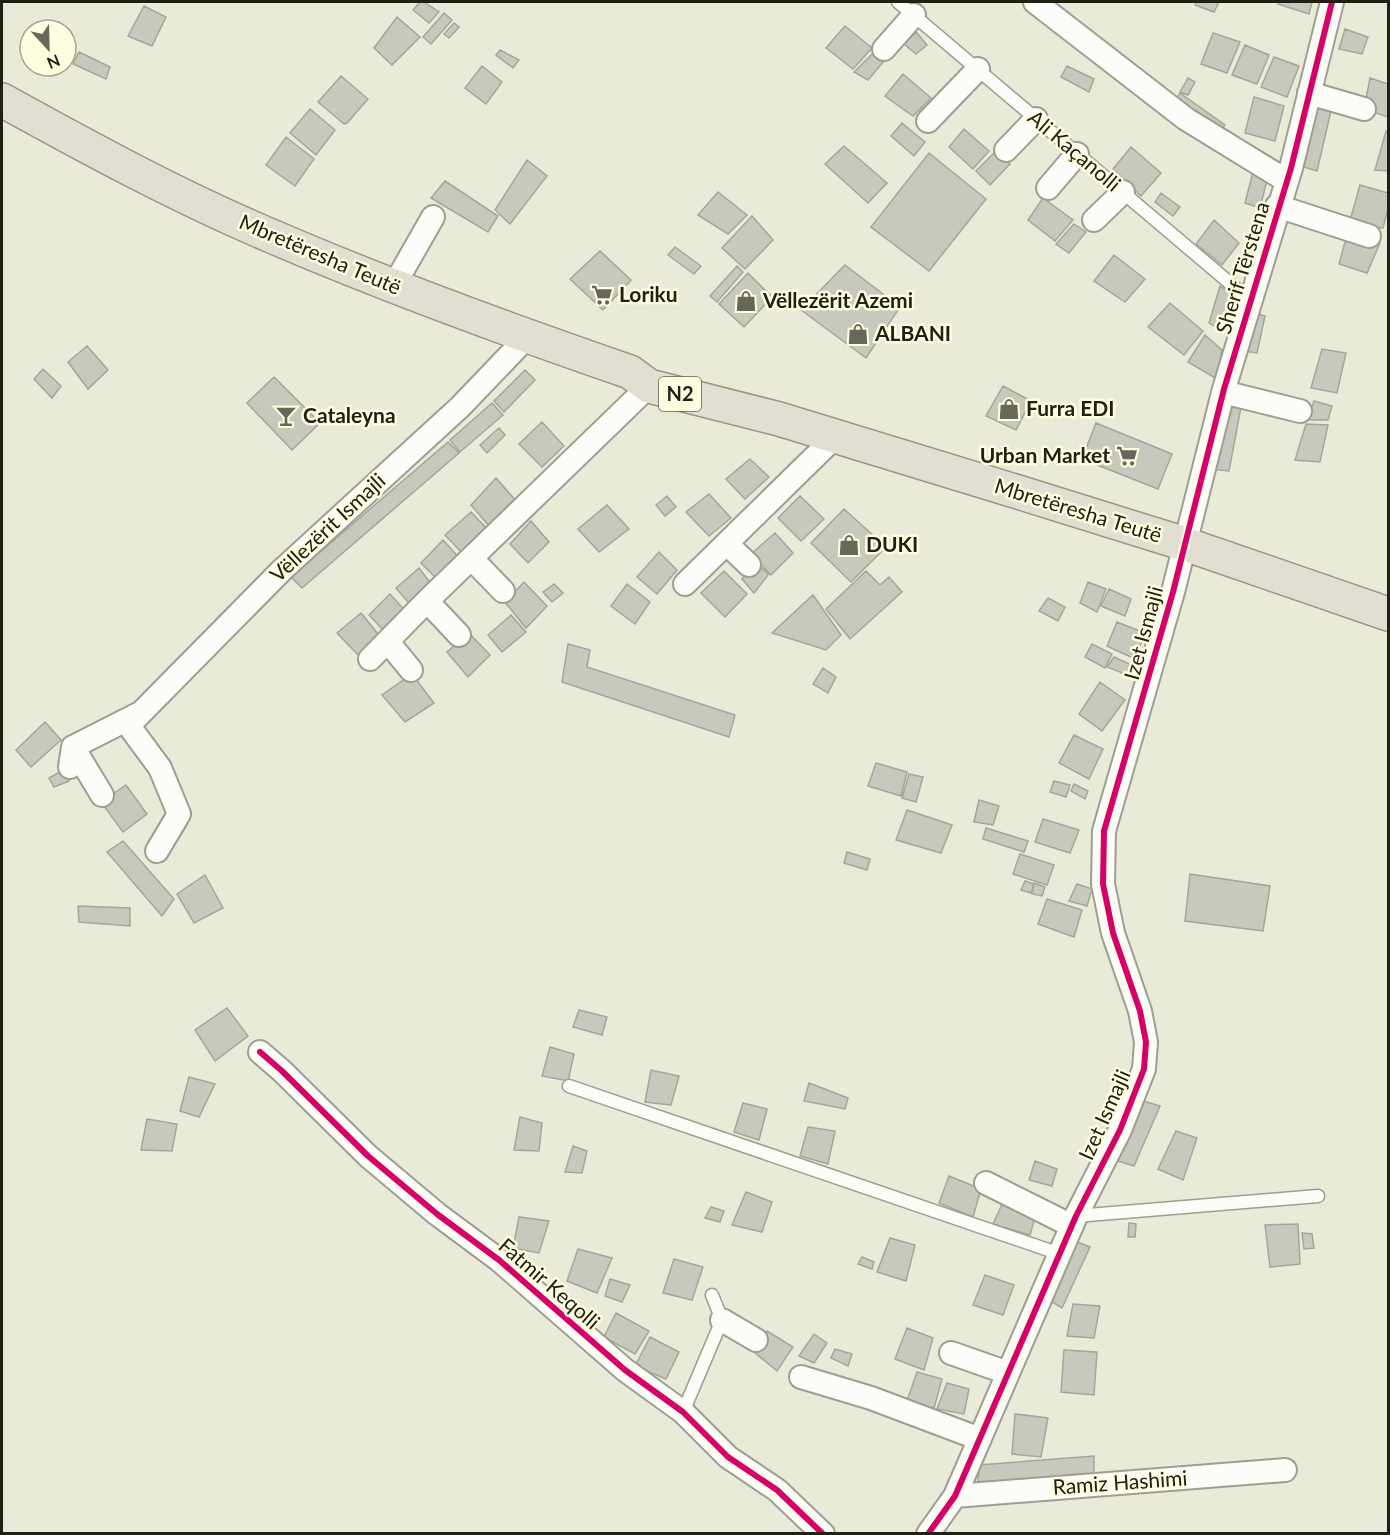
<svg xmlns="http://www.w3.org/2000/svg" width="1390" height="1535" font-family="Lato,sans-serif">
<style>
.building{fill:#c6c9bc;stroke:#a4a69a;stroke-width:1.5}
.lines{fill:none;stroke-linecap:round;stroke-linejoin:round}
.service-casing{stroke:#9e9e91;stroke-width:15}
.minor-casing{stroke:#9e9e91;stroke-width:26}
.primary-casing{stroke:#9d967d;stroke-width:36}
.service{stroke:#fcfcf9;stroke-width:12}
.minor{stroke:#fcfcf9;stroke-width:22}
.primary{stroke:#e2ded2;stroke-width:33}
.cycleway-casing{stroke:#fefddf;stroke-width:10}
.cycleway{stroke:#d6006c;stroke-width:6}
.labels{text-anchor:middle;stroke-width:5;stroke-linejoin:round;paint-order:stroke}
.shield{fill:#fefddf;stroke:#636252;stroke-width:1.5}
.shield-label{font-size:20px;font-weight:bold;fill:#212015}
.street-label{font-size:21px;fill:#212015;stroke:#fefddf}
.poi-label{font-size:21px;font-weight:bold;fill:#212015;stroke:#fefddf;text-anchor:start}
</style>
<rect width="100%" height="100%" fill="#eaead9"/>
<path class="building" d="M420,2H424L439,12L429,23L413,10Z
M1196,2H1219L1214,12L1195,5Z
M1279,2H1312L1309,14L1278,4Z
M144,6L166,17L152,46L128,36Z
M444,13L452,20L431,44L423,37Z
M397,17L420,37L392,65L374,48Z
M454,23L459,27L449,38L444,34Z
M845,26L872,48L853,69L826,48Z
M1345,29L1368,37L1362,54L1339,49Z
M916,32L927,45L916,54L904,44Z
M1213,33L1240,42L1227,73L1201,64Z
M1245,45L1269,55L1257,84L1232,75Z
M500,50L519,60L513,68L496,55Z
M875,51L886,59L868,80L854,72Z
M79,52L110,67L106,79L73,64Z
M1274,57L1299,66L1287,97L1261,87Z
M482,66L502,82L486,104L465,88Z
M1067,66L1094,79L1089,92L1061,77Z
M903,74L931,98L913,116L885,96Z
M341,76L368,99L347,123L344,124L318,102Z
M1188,78L1195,82L1188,95L1180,92Z
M1370,78L1388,84V117L1364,109Z
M1180,93L1225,125L1219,132L1175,102Z
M1254,97L1284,106L1275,141L1245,133Z
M1318,107L1331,111L1317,171L1304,167Z
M310,109L335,130L316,155L290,133Z
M902,123L925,142L914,156L891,136Z
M964,129L989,151L973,169L949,147Z
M1386,131L1388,132V171L1375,170Z
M286,137L314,159L295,186L266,165Z
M844,146L887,183L868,203L825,164Z
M1131,147L1161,173L1141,196L1113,169Z
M997,150L1010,164L990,185L976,171Z
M929,153L986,199L929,271L871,227Z
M527,160L547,176L510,224L495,210Z
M1253,172L1268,176L1260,208L1245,203Z
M445,181L498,216L488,232L431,198Z
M1360,185L1388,193V209L1383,228L1349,224Z
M718,192L747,215L728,234L698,215Z
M1161,193L1180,207L1173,216L1155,202Z
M1043,198L1073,220L1055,241L1028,220Z
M752,216L773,240L745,269L722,248Z
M1214,220L1239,243L1222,265L1196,244Z
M1074,224L1086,232L1069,253L1056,244Z
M1347,235L1380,243L1367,273L1339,264Z
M675,247L701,266L694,274L668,255Z
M600,251L631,280L603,310L570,279Z
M1114,255L1145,279L1125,302L1094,281Z
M845,265L900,307L866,358L801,310Z
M737,266L743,272L717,302L710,296Z
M748,273L772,297L744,327L719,304Z
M1220,286L1238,298L1227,333L1209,323Z
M1170,303L1203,331L1184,355L1148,327Z
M1255,313L1265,316L1257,353L1244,351Z
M1205,335L1222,350L1217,379L1188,362Z
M87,346L108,370L88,389L68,362Z
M1322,349L1346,353L1337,393L1311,388Z
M43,369L61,386L52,398L34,379Z
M525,370L535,380L504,412L494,401Z
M274,377L320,423L292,450L247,403Z
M1003,386L1031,401L1016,430L986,416Z
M1314,401L1332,406L1328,420H1308Z
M492,403L503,415L460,452L450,440Z
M1225,405L1241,407L1229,471L1211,469Z
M542,422L564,446L542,467L519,444Z
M1096,423L1172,454L1158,489L1082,459Z
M1306,424L1328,425L1320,462L1295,460Z
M499,428L505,435L487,453L480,445Z
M448,442L459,453L302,588L291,577Z
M750,459L769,477L745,499L726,479Z
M496,478L517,502L489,526L471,505Z
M709,494L731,518L709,536L686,512Z
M667,496L676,507L665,516L656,505Z
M800,496L824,519L801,541L778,518Z
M607,505L629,529L599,552L578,529Z
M844,509L886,547L851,582L811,543Z
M471,512L490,532L465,556L445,535Z
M531,521L549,542L528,563L510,544Z
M775,533L793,553L771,575L751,554Z
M443,540L462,561L439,581L421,563Z
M659,552L677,570L657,594L637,577Z
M755,563L769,574L754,593L742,579Z
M419,568L434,588L414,609L396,588Z
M724,571L747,594L725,617L701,593Z
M866,571L880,585L889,577L902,592L850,639L826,609Z
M524,582L547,606L526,628L505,602Z
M1088,582L1106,589L1097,612L1080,603Z
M554,584L563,593L552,602L543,592Z
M627,584L650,602L635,624L611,606Z
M1109,589L1131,599L1125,616L1101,606Z
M390,594L408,614L388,635L369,615Z
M813,595L841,635L826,650L772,633Z
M1048,598L1065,607L1058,621L1039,611Z
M361,613L382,639L360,657L337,633Z
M511,615L526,632L502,652L488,635Z
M1117,622L1145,633L1135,659L1107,646Z
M469,633L490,655L468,677L447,652Z
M568,644L590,650L587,667L735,715L729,737L562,682Z
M1092,644L1112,654L1105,668L1085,657Z
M1114,657L1136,667L1135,678L1107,667Z
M823,668L836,677L828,693L813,684Z
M412,674L434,703L405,722L382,695Z
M1100,682L1125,700L1102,731L1079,714Z
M45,722L61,740L31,767L16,750Z
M1074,735L1103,749L1089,779L1059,763Z
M876,763L907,772L901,796L868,786Z
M63,770L69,781L54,787L49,778Z
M909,774L923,777L916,802L902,798Z
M1054,781L1070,785L1066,797L1050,792Z
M1074,784L1088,791L1085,799L1071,791Z
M126,785L147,814L123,832L101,802Z
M979,800L999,806L993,825L974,822Z
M907,810L952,825L941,853L896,840Z
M1043,819L1079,830L1070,853L1035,842Z
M986,828L1028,841L1024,852L983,839Z
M123,841L174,899L162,916L107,852Z
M847,852L870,859L867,870L844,863Z
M1020,854L1054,865L1047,885L1013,874Z
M1190,874L1270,886L1263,931L1185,921Z
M205,875L223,908L194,923L177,894Z
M1025,881L1034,884L1031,893L1021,890Z
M1034,883L1045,887L1042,896L1032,894Z
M1077,884L1092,889L1087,906L1069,901Z
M1047,899L1082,910L1074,937L1038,924Z
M78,906L130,908V926L79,922Z
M227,1008L248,1036L215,1061L195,1030Z
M579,1010L607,1017L602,1035L573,1027Z
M550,1047L574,1054L568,1081L542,1076Z
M651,1070L679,1076L671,1105L645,1102Z
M189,1077L215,1084L199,1117L180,1111Z
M809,1083L848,1098L845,1109L804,1101Z
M1143,1101L1160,1106L1134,1166L1118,1161Z
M743,1103L767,1109L759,1140L734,1132Z
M520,1117L542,1123L539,1151L514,1150Z
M147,1119L177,1124L172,1151L141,1150Z
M808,1127L835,1131L828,1164L800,1156Z
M1176,1131L1197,1138L1183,1180L1158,1169Z
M573,1146L587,1151L582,1173L565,1172Z
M1035,1161L1057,1169L1052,1186L1029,1180Z
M949,1176L981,1189L973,1217L939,1203Z
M746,1192L772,1202L762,1232L732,1225Z
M1005,1198L1037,1210L1030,1235L993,1224Z
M711,1207L724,1211L720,1222L705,1218Z
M519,1217L549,1221L539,1253L513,1248Z
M1129,1223L1136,1224L1135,1237H1128Z
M1298,1224L1300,1264L1270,1267L1265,1225Z
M1302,1233L1312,1234L1314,1248L1304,1249Z
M890,1238L915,1245L906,1281L877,1272Z
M1075,1241L1090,1247L1062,1308L1047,1299Z
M578,1249L612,1258L597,1293L567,1281Z
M862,1257L874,1262L872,1269L858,1264Z
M674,1259L703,1267L692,1300L663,1293Z
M985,1275L1014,1285L1003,1315L973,1305Z
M610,1279L630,1285L622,1302L605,1296Z
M1073,1304L1100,1306L1094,1338L1067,1336Z
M616,1313L649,1331L635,1354L604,1337Z
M907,1328L933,1338L924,1370L895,1359Z
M767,1331L793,1347L777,1371L754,1352Z
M814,1334L827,1343L814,1363L799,1356Z
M650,1337L679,1352L666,1379L635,1366Z
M835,1349L852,1354L848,1366L831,1358Z
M1064,1350L1097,1352L1094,1395L1061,1392Z
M917,1372L942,1379L933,1412L906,1404Z
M947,1383L969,1389L964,1414L937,1409Z
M1015,1414L1048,1418L1041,1457L1012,1454Z
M1094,1456V1474L978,1483L979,1465Z"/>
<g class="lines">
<defs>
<path id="service" d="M898,2L1251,301
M569,1086L1060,1254
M1076,1216L1318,1196
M683,1412L722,1320L712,1295"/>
<path id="minor" d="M1035,2L1186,119L1287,181
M884,49L914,15
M1309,93L1364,109
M928,121L978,69
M1006,150L1036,119
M1048,188L1077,154
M1277,206L1369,236
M1094,220L1123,192
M393,287L433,217
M1223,392L1300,411
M727,544L749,565
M472,559L503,591
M685,584L835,437
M427,601L459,635
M388,642L411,670
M370,659L427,601L649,386
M73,747L102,795
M70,767L73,747L140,713
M157,851L179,814L160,768L132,730L131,723L282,570L460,407L528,336
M260,1052L282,1071L368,1156L437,1214L499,1260L625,1370L683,1412L728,1457L777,1490L823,1534
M986,1183L1072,1226
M722,1320L756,1340
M951,1353L1008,1373
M801,1377L871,1398L980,1439
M955,1496L1285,1470
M928,1534L955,1496L1076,1216L1120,1130L1144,1069L1146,1042L1140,1011L1113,933L1103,884L1104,831L1173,592L1224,389L1291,168L1332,2"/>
<path id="primary" d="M2,100C89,148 177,196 269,235C387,286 508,330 630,372L649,386L779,419L1018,492L1185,544L1388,614"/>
</defs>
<use href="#service" class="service-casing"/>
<use href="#minor" class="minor-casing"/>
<use href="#primary" class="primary-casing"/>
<use href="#service" class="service"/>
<use href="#minor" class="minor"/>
<use href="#primary" class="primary"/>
<defs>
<path id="cycleway" d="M260,1052L282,1071L368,1156L437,1214L499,1260L625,1370L683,1412L728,1457L777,1490L823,1534
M928,1534L955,1496L1076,1216L1120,1130L1144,1069L1146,1042L1140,1011L1113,933L1103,884L1104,831L1173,592L1224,389L1291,168L1332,2"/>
</defs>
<use href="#cycleway" class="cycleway-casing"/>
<use href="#cycleway" class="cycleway"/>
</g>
<defs>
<symbol id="supermarket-bare" viewBox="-9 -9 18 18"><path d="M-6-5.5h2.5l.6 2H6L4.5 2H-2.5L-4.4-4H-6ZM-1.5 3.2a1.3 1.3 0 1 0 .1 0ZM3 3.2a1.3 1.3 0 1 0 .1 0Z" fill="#67675a" stroke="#fefddf" stroke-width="2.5" paint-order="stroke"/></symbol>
<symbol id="shop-bare" viewBox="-9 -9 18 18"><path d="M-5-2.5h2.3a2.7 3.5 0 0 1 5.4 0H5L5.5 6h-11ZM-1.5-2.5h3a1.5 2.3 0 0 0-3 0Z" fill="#67675a" stroke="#fefddf" stroke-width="2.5" paint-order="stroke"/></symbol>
<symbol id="bar-bare" viewBox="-9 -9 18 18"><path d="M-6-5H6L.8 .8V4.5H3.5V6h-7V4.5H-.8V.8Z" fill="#67675a" stroke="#fefddf" stroke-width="2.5" paint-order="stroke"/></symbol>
</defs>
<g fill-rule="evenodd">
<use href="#supermarket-bare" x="587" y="280" width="30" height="30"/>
<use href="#shop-bare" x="731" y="286" width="30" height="30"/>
<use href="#shop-bare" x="843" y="319" width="30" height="30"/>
<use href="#shop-bare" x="994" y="394" width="30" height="30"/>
<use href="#bar-bare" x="271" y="401" width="30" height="30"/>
<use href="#supermarket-bare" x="1112" y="441" width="30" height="30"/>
<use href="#shop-bare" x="834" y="530" width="30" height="30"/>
</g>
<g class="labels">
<rect class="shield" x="659" y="377" width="42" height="34" rx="4.5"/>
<g class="shield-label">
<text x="680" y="401">N2</text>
</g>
<g class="street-label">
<text transform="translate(1074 151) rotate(40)" y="7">Ali Kaçanolli</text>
<text transform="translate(320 255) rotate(23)" y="7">Mbretëresha Teutë</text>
<text transform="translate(1243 268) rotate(-73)" y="7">Sherif Tërstena</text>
<text transform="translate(1078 511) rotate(17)" y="7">Mbretëresha Teutë</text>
<text transform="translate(328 528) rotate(-43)" y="7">Vëllezërit Ismajli</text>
<text transform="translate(1144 633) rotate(-75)" y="7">Izet Ismajli</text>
<text transform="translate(1105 1115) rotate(-66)" y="7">Izet Ismajli</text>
<text transform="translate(549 1284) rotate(41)" y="7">Fatmir Keqolli</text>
<text transform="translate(1120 1483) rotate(-4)" y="7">Ramiz Hashimi</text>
</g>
<g class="poi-label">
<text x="619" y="302">Loriku</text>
<text x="763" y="308">Vëllezërit Azemi</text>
<text x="875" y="341">ALBANI</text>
<text x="1026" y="416">Furra EDI</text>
<text x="303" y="423">Cataleyna</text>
<text x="1110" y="463" text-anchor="end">Urban Market</text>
<text x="866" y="552">DUKI</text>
</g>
</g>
<rect width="1390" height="1535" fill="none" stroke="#212015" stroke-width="6"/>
<g transform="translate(48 48) rotate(158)"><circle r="28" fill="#fefddf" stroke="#a6a58e" stroke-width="1.5"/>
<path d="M0-4.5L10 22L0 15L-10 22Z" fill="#67675a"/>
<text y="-9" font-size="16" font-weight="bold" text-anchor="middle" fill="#212015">N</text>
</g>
</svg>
